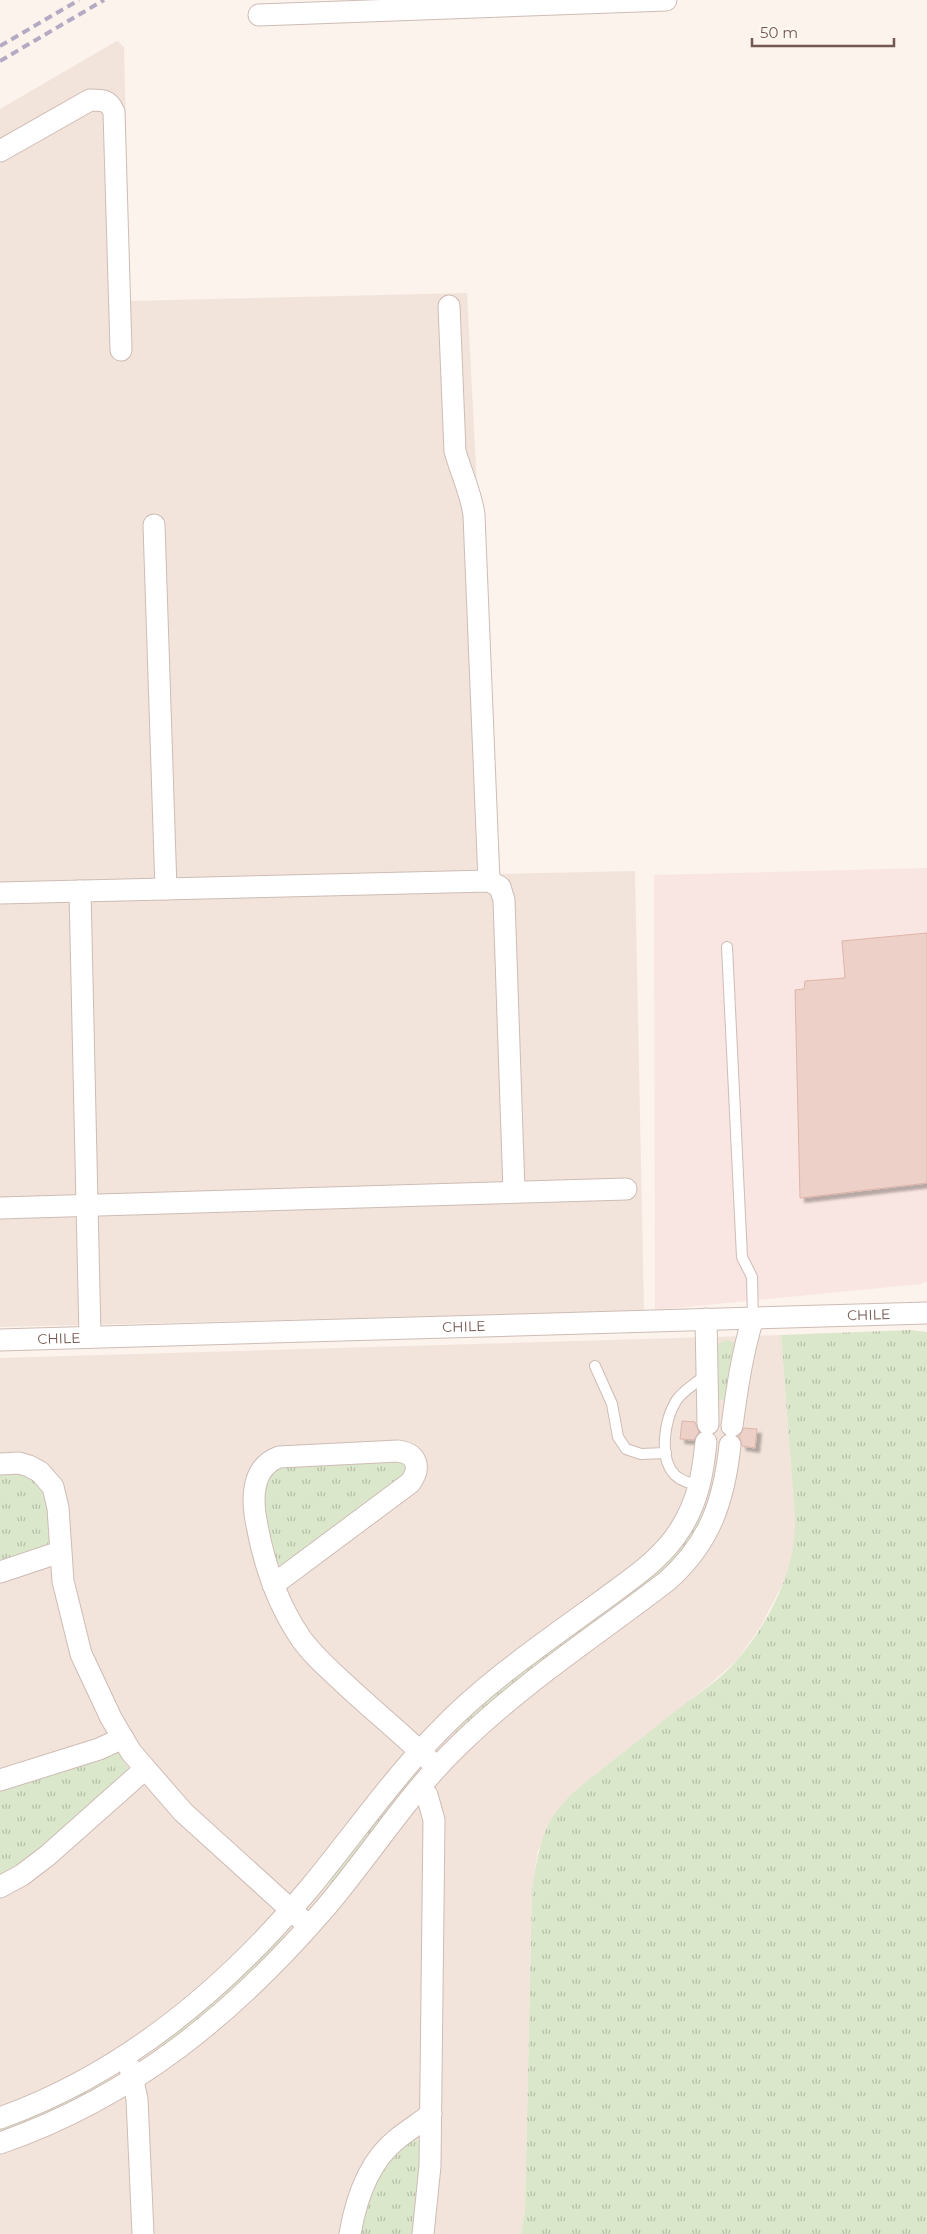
<svg xmlns="http://www.w3.org/2000/svg" width="927" height="2234" font-family="Montserrat,sans-serif">
<style>
.residential{fill:#f2e4db}
.commercial{fill:#f9e5e1}
.grass{fill:url(#grass-tufts)}
.building{fill:#edd0c7;stroke:#deb5a9;filter:url(#shadow)}
.lines{fill:none;stroke-linecap:round;stroke-linejoin:round}
.lane-casing{stroke:#cebcb5;stroke-width:12}
.street-casing{stroke:#cebcb5;stroke-width:23}
.lane{stroke:#fff;stroke-width:10}
.street{stroke:#fff;stroke-width:21}
.rail{stroke:#b4aac4;stroke-width:4;stroke-dasharray:8 5;stroke-linecap:butt}
.labels{text-anchor:middle;stroke-width:4;stroke-linejoin:round;paint-order:stroke}
.street-label{font-size:14px;fill:#735851;stroke:#fdf7f2}
</style>
<defs>
<pattern id="grass-tufts" width="24" height="20" patternUnits="userSpaceOnUse" patternTransform="scale(1.25)"><rect width="24" height="20" fill="#dbe7cb"/><path d="M3 7l-1-3M5 7V3M7 7l1-3M15 17l-1-3M17 17v-4M19 17l1-3" fill="none" stroke="#b6bea7"/></pattern>
<filter id="shadow"><feDropShadow dx="4.5" dy="4.5" stdDeviation="1" flood-color="#0004"/></filter>
</defs>
<rect width="100%" height="100%" fill="#fbf3ec"/>
<path class="residential" d="M117,41L124,47L130,301L467,293L497,874L635,871L644,1311L0,1327V109Z
M781,1335L795,1519L796,1538L786,1577L761,1626L737,1660L708,1686L586,1782L538,1850L532,1889L525,2210L521,2234H0V1358Z"/>
<path class="commercial" d="M927,868V1281L921,1284L655,1310L654,875Z"/>
<path class="grass" d="M911,1330L927,1332V2234H521L525,2210L532,1888C536,1866 539,1843 549,1823C562,1798 590,1779 611,1762C635,1743 658,1725 682,1706C701,1692 722,1678 737,1660C770,1621 796,1570 795,1519L781,1335Z
M727,1340L736,1343L726,1400H719C715,1383 712,1359 719,1343Z
M399,1459L407,1463L405,1478L286,1565L277,1564L273,1560L262,1498L271,1468Z
M25,1471L47,1491L50,1542L44,1547L0,1564V1472Z
M710,1505L680,1560L446,1744L469,1715L691,1525Z
M117,1751L128,1768L127,1775L0,1882V1787Z
M425,1771L317,1904L339,1866L412,1772Z
M291,1932L254,1975L156,2056L162,2040L269,1945Z
M121,2078L0,2137V2128L44,2111L104,2080Z
M415,2138L424,2146L416,2234H355L360,2210L396,2147Z"/>
<path class="building" d="M927,933V1183L800,1198L795,990L804,989L805,981L845,978L842,941Z
M682,1421L695,1422L699,1432L694,1440L680,1439Z
M744,1428L757,1429L755,1448L742,1446L739,1436Z"/>
<g class="lines">
<defs>
<path id="lane" d="M727,947L742,1257L752,1277L753,1318
M595,1366L612,1404L618,1437L626,1449L641,1454L666,1453
M700,1485C691,1483 682,1482 675,1475C658,1458 665,1419 676,1401C683,1390 696,1384 705,1375"/>
<g id="street">
<path d="M259,15L666,0"/>
<path d="M0,151L90,100C103,100 109,100 114,112L121,350"/>
<path d="M449,306L455,451C461,473 471,492 474,515L489,881"/>
<path d="M154,525L166,889"/>
<path d="M80,891L90,1337"/>
<path d="M0,893L489,881L500,887L504,900L514,1191"/>
<path d="M0,1208L626,1189"/>
<path d="M706,1319L708,1424"/>
<path id="s1" d="M0,1340L927,1313"/>
<path d="M732,1426C737,1389 742,1354 753,1318"/>
<path d="M0,1464L19,1463L29,1466L40,1472L53,1487L58,1508L63,1581L81,1654L111,1718L131,1752L183,1812L301,1919"/>
<path d="M0,1572L60,1552"/>
<path d="M273,1585L410,1483C421,1468 418,1454 398,1451L279,1457C255,1466 252,1491 255,1514C262,1558 275,1600 300,1637C313,1656 331,1671 347,1686C374,1711 403,1735 429,1760"/>
<path d="M0,1780L99,1749L123,1738"/>
<path d="M419,1789L427,1795L434,1820L430,2166L423,2234"/>
<path d="M0,1887L22,1875L47,1856L145,1769"/>
<path d="M130,2068L137,2099L143,2234"/>
<path d="M0,2118C123,2074 225,1989 308,1890C352,1837 391,1780 439,1731C486,1682 545,1642 600,1602C629,1580 662,1560 681,1528C698,1501 703,1473 706,1442"/>
<path d="M0,2143C133,2097 235,2013 326,1907C371,1854 408,1794 458,1746C521,1684 597,1635 667,1581C710,1543 724,1501 730,1445"/>
<path d="M350,2234C356,2199 368,2162 397,2139C408,2130 420,2123 431,2114"/>
</g>
</defs>
<use href="#lane" class="lane-casing"/>
<use href="#street" class="street-casing"/>
<use href="#lane" class="lane"/>
<use href="#street" class="street"/>
<path class="rail" d="M0,46L79,0
M0,61L104,0"/>
</g>
<g class="labels">
<g class="street-label">
<text dy="5" stroke="none"><textPath href="#s1" startOffset="869">CHILE</textPath></text>
<text dy="5" stroke="none"><textPath href="#s1" startOffset="464">CHILE</textPath></text>
<text dy="5" stroke="none"><textPath href="#s1" startOffset="59">CHILE</textPath></text>
</g>
</g>
<path d="M752 38v8h142v-8" fill="none" stroke="#735851" stroke-width="2.5"/>
<text x="760" y="38" font-size="15" fill="#735851" stroke="#fdf7f2" stroke-width="4" paint-order="stroke">50 m</text>
</svg>
